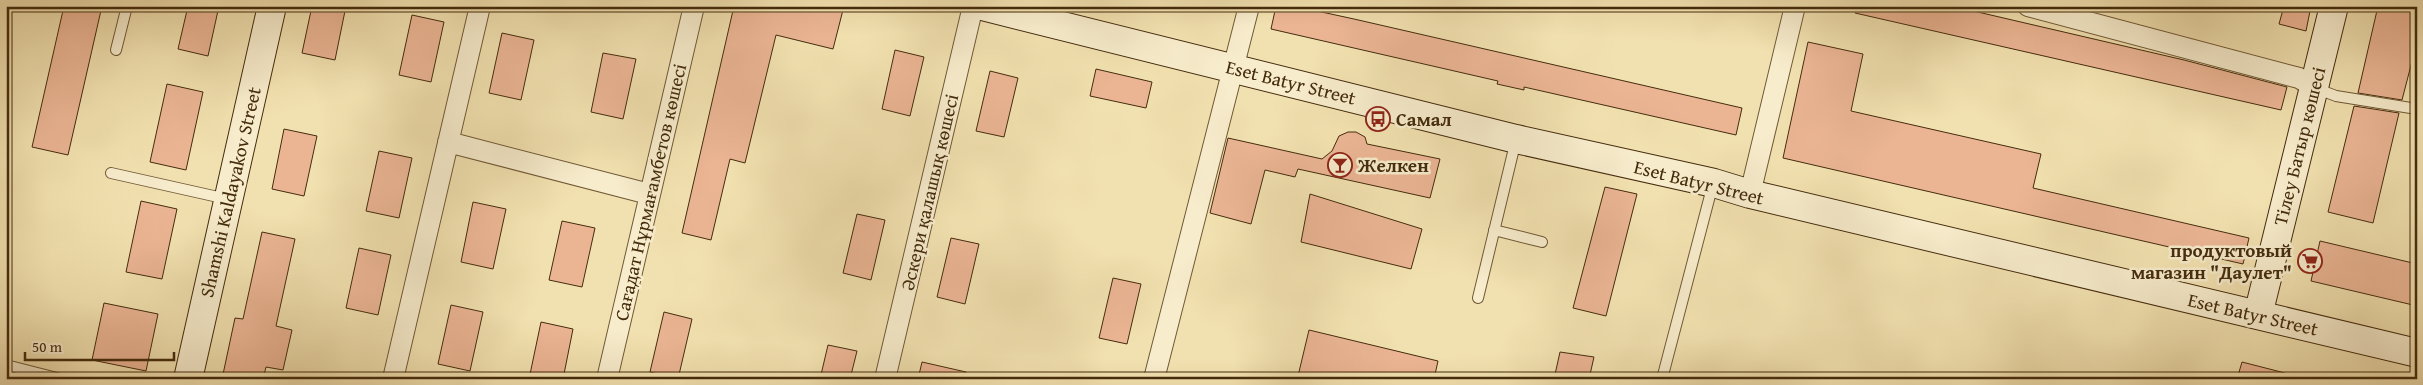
<svg xmlns="http://www.w3.org/2000/svg" width="2423" height="385" font-family="'Gentium Book Plus',serif">
<style>
.building{fill:#ebb594;stroke:#442c0d}
.lines{fill:none;stroke-linecap:round;stroke-linejoin:round}
.lane-casing{stroke:#705936;stroke-width:12}
.street-casing{stroke:#705936;stroke-width:22}
.secondary-casing{stroke:#442c0d;stroke-width:30}
.lane{stroke:#f7eccc;stroke-width:10}
.street{stroke:#f7eccc;stroke-width:20}
.secondary{stroke:#f7eccc;stroke-width:28}
.labels{text-anchor:middle;stroke-width:5;stroke-linejoin:round;paint-order:stroke}
.street-label{font-size:19px;fill:#442c0d;stroke:#f7eccc}
.poi-label{font-size:19px;font-weight:bold;fill:#442c0d;stroke:#f7eccc;text-anchor:start}
</style>
<rect width="100%" height="100%" fill="#f2e1b0"/>
<filter id="stains"><feTurbulence type="fractalNoise" baseFrequency=".004" numOctaves="4"/><feColorMatrix values="0 0 0 0 .2 0 0 0 0 .09 0 0 0 0 .02 0 0 0 .5 -.17"/></filter>
<radialGradient id="worn" r=".72"><stop offset=".6" stop-color="#630" stop-opacity="0"/><stop offset="1" stop-color="#630" stop-opacity=".3"/></radialGradient>
<path class="building" d="M64,6H102L68,155L32,147Z
M188,6H219L208,56L178,49Z
M312,6H346L335,60L302,53Z
M734,6H844L833,49L776,35L745,163L730,159L711,240L682,233Z
M1276,6H1294L1354,19L1742,108L1736,135L1524,87V90L1497,84L1498,81L1271,29Z
M1856,6H1952L2184,60L2287,87L2281,110L1855,13Z
M2284,6H2311L2306,31L2279,24Z
M2378,6H2417V42L2402,100L2358,93Z
M412,15L444,22L431,82L399,75Z
M502,33L534,40L521,100L489,93Z
M1808,42L1863,54L1851,111L2041,154L2033,188L2249,238L2243,264L1783,158Z
M895,50L924,57L910,116L882,109Z
M603,53L636,59L623,119L591,112Z
M1096,69L1152,82L1146,108L1090,96Z
M990,71L1018,78L1004,137L976,131Z
M167,84L203,92L186,170L150,162Z
M2354,106L2399,113L2373,223L2328,212Z
M284,129L317,136L304,196L272,189Z
M1348,132H1356L1365,137L1367,144L1440,159L1430,198L1298,169L1295,177L1265,170L1251,224L1210,213L1228,138L1322,159L1332,151L1339,136Z
M379,151L412,158L399,218L366,211Z
M1605,187L1637,194L1606,316L1573,308Z
M1310,194L1422,229L1411,269L1301,242Z
M141,201L177,209L162,279L126,272Z
M473,202L506,209L493,269L461,262Z
M857,214L885,220L871,280L843,273Z
M562,221L595,228L582,287L549,280Z
M262,232L295,239L276,326L292,330L283,370L266,367L263,379H222L235,318L243,319Z
M951,238L979,244L965,304L937,297Z
M2320,241L2417,264V288L2413,305L2311,281Z
M359,248L391,255L378,315L346,308Z
M1113,278L1141,284L1127,344L1099,338Z
M104,303L158,314L146,371L92,360Z
M451,305L483,312L470,371L438,364Z
M664,312L692,319L678,379L650,372Z
M541,322L573,329L563,379H529Z
M1309,330L1438,361L1434,379H1310L1298,376Z
M828,345L857,351L850,379H820Z
M1560,352L1594,357L1589,379H1554Z
M922,362L966,372L965,379H918Z
M2242,362L2285,373L2284,379H2237Z"/>
<g class="lines">
<defs>
<path id="lane" d="M116,50L127,6
M2315,88L2336,96L2417,109
M111,173L227,199
M1494,230L1542,242
M1478,298L1516,140
M6,365L61,379
M1662,379L1713,184"/>
<path id="street" d="M2028,6L2299,78L2314,87
M448,142L649,194
M1750,194L1795,6
M393,379L480,6
M607,379L694,6
M885,379L973,6
M1154,379L1249,6"/>
<path id="secondary" d="M982,6L1516,139L1714,183L1750,194L2417,353
M2258,315L2334,6
M188,379L272,6"/>
</defs>
<use href="#lane" class="lane-casing"/>
<use href="#street" class="street-casing"/>
<use href="#secondary" class="secondary-casing"/>
<use href="#lane" class="lane"/>
<use href="#street" class="street"/>
<use href="#secondary" class="secondary"/>
</g>
<defs>
<symbol id="bus-ring" viewBox="-11 -11 22 22"><circle r="9.5" fill="#f7eccc" stroke="#8f2418" stroke-width="1.5"/><path d="M-5-6H5V4H4V6H2V4H-2V6H-4V4H-5ZM-3.5-4V0h7V-4ZM-3.5 1.2v1.5H-2V1.2ZM2 1.2v1.5H3.5V1.2Z" fill="#8f2418"/></symbol>
<symbol id="bar-ring" viewBox="-11 -11 22 22"><circle r="9.5" fill="#f7eccc" stroke="#8f2418" stroke-width="1.5"/><path d="M-6-5H6L.8 .8V4.5H3.5V6h-7V4.5H-.8V.8Z" fill="#8f2418"/></symbol>
<symbol id="supermarket-ring" viewBox="-11 -11 22 22"><circle r="9.5" fill="#f7eccc" stroke="#8f2418" stroke-width="1.5"/><path d="M-6-5.5h2.5l.6 2H6L4.5 2H-2.5L-4.4-4H-6ZM-1.5 3.2a1.3 1.3 0 1 0 .1 0ZM3 3.2a1.3 1.3 0 1 0 .1 0Z" fill="#8f2418"/></symbol>
</defs>
<g fill-rule="evenodd">
<use href="#bus-ring" x="1364" y="105" width="28" height="28"/>
<use href="#bar-ring" x="1326" y="151" width="28" height="28"/>
<use href="#supermarket-ring" x="2296" y="247" width="28" height="28"/>
</g>
<g class="labels">
<g class="street-label">
<text transform="translate(1291 82) rotate(14)" y="7">Eset Batyr Street</text>
<text transform="translate(2299 146) rotate(-76)" y="7">Тілеу Батыр көшесі</text>
<text transform="translate(1699 182) rotate(14)" y="7">Eset Batyr Street</text>
<text transform="translate(230 192) rotate(-77)" y="7">Shamshi Kaldayakov Street</text>
<text transform="translate(650 192) rotate(-77)" y="7">Сағадат Нұрмағамбетов көшесі</text>
<text transform="translate(929 192) rotate(-77)" y="7">Әскери қалашық көшесі</text>
<text transform="translate(2253 314) rotate(13)" y="7">Eset Batyr Street</text>
</g>
<g class="poi-label">
<text x="1396" y="126">Самал</text>
<text x="1358" y="172">Желкен</text>
<text x="2292" y="257" text-anchor="end">продуктовый<tspan x="2292" dy="22">магазин "Даулет"</tspan></text>
</g>
</g>
<rect width="2423" height="385" fill="none" stroke="#f2e1b0" stroke-width="25"/>
<rect x="8" y="8" width="2408" height="370" fill="none" stroke="#442c0d" stroke-width="2.5"/>
<rect x="12" y="12" width="2398" height="360" fill="none" stroke="#442c0d"/>
<path d="M25 352v8h149v-8" fill="none" stroke="#442c0d" stroke-width="2.5"/>
<text x="32" y="352" font-size="15" fill="#442c0d" stroke="#f7eccc" stroke-width="4" paint-order="stroke">50 m</text>
<rect width="100%" height="100%" filter="url(#stains)"/>
<rect width="100%" height="100%" fill="url(#worn)"/>
</svg>
